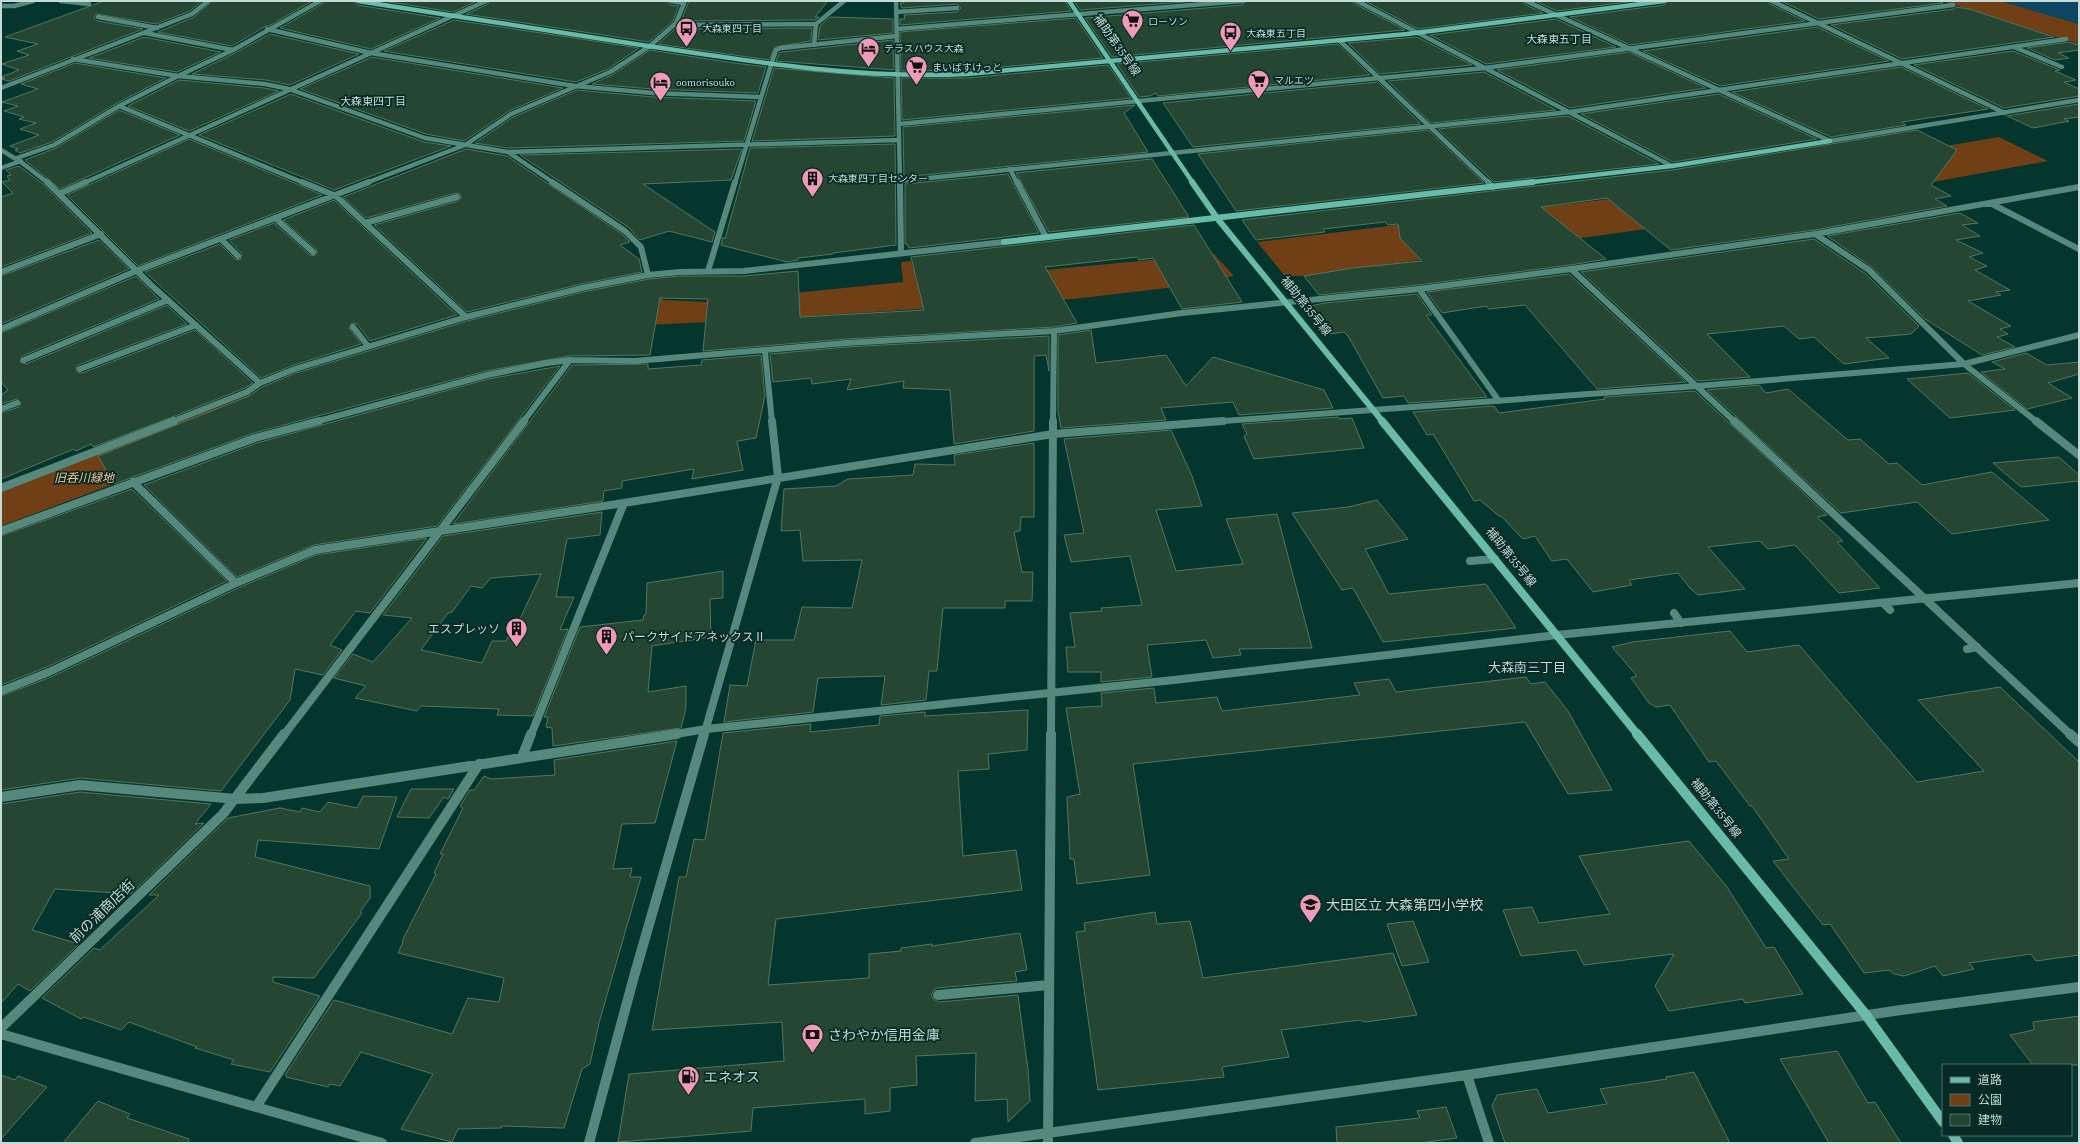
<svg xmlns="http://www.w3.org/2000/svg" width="2080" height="1144" font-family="'Source Serif 4','Noto Sans JP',serif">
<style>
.green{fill:#703f15}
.water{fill:#0c4663}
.building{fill:#244633;stroke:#527660;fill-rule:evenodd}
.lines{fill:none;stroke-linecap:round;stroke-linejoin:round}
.lane-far2{stroke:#56887c;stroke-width:4.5}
.lane-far1{stroke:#56887c;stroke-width:6}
.lane{stroke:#56887c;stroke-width:8}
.street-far3{stroke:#56887c;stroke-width:4.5}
.street-far2{stroke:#56887c;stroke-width:6}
.street-far1{stroke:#56887c;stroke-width:8}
.street{stroke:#56887c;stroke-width:10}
.secondary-far3{stroke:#69bba8;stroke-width:4.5}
.secondary-far2{stroke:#69bba8;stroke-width:6}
.secondary-far1{stroke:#69bba8;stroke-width:8}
.secondary{stroke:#69bba8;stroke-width:10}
.labels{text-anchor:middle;stroke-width:3.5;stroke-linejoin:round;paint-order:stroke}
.far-poi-label{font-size:10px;fill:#c3dbd4;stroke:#072a24;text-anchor:start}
.far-neighbourhood-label{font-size:11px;fill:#c3dbd4;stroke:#072a24}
.street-label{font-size:12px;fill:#c3dbd4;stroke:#072a24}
.park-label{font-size:12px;font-style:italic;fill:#ffc193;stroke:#072a24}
.poi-label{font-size:12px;fill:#c3dbd4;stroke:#072a24;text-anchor:end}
.neighbourhood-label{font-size:13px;fill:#c3dbd4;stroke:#072a24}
.near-poi-label{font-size:14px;fill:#c3dbd4;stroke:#072a24;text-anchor:start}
.near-street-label{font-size:14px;fill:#c3dbd4;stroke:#072a24}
</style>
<rect width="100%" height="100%" fill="#04362d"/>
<path class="green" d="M1942,1H2001L2079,24V44Z
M1999,137L2048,161L1769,212L1802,232L1783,234L1750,215L1302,276H1285L1257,242L1699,188Z
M1214,254L1234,276L1167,288L1073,299L781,318L779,345L767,346V319L609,327L165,454L107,476L111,485L1,526V491L254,393L587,291L595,309L654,299L645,280L652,278L663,300L706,302L903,282L901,262L911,261L917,282Z"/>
<path class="water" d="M2001,1H2079V24Z"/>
<path class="building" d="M104,1H202L190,11L156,24L96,14L94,18L97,21L143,29L9,81L1,79L5,78L1,77L19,70L2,64L29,55L17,51L38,44L5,37Z
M212,1H312L269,26H266L232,46L158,32L194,17Z
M324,1H354L357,5L440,18L371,49L280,28L322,4Z
M383,1H477L453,12Z
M490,1H667L670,5L679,6L673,21L649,42L466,14L488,4Z
M689,1H828L815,17H819L815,20L681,21Z
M903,1H1065L1071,11L900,25V19H905L904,15L957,12L961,8L957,4L902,8L900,3H904Z
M1074,1H1196L1080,10Z
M1246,1H1353L1355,4L1405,30L1112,57L1085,18L1242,5Z
M1365,1H1522L1524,4L1543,13L1418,29Z
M1535,1H1635L1557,11Z
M1668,1H1768L1770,4L1805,21L1630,45L1570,17L1664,5Z
M1781,1H1938L1943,3L1819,19Z
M1956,7L1969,9L2054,37L1902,59L1831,25L1954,9Z
M830,17L893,19V33L818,40L820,26Z
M1076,18L1103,58L967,70L901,71L900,32Z
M1556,19L1616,47L1486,64L1430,35Z
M454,20L575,38L639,48L608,69L576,82L384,51Z
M1817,27L1889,61L1720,86L1643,51Z
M812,28L811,41L775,47L769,60L658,44L675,29Z
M270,34L359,54L290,85L266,80L192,74L235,53Z
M144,37L221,52L177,72L89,58Z
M1417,37L1472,65L1380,74L1348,43Z
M893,40L894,70L776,61L779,53L782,52Z
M2068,42L2079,45V50L2058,53L2069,58L2055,60L2027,48Z
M1338,44L1370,75L1158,96L1156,93L1150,96L1139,97L1117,64Z
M650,50L727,62L766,67L758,93L653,89L592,84L612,75Z
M2013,51L2060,70L2055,71L2076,80L2064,82L2079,89V96L2004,108L1914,65Z
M1629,52L1706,88L1570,108L1497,70Z
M372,57L563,88L509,111L464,141L426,134L300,89Z
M75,63L166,78L117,103L52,142L20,153L15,150L18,149L10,146L39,135L20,129L36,123L19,119L24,117L4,111L18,106L2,102L38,89L21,84Z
M1108,65L1131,98L902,120L901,78H967Z
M1901,67L1988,109L1902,122L1906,125L1831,137L1732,92Z
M774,68L894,78L895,136L752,141Z
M1484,72L1556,110L1431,123L1388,81Z
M179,80L264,88L279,91L189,131L128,106Z
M1378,82L1421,124L1193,147L1163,103Z
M577,90L653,97L756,101L744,141L508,148L475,143L513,117Z
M291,94L424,142L451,146L334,190L199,135Z
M1719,94L1817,139L1673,162L1581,114Z
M2079,104V117L2064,119L2069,121L2033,128L2007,116Z
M1135,105L1124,113L1148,152L904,177L903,127Z
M119,110L180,135L60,189L25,160L56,148Z
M1568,116L1659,164L1494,182L1438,129Z
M1428,130L1484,183L1236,211L1198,154Z
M1917,130L1957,150L1931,185L1951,196L1935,199L1947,206L1814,230L1671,250L1607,198L1541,207L1606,259L1570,265L1418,285L1319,295L1304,276L1353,268L1422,261L1400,238L1398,224L1388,225L1385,222L1323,229L1325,232L1256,240L1242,220L1672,170Z
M189,139L299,185L322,195L138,266L67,195Z
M895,144L896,245L833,253V254L798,258V260L787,262L721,245L723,237L725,239L750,148Z
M466,149L507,156L622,234L630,242L620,245L639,259L642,272L581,284L467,312L374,225L458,201L461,198L460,194L456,193L366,218L343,197Z
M742,149L731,180L643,184L715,232L712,242L669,231L640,240L628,227L520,155Z
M1152,159L1189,217L1049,232L1016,173Z
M19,166L43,184L92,233L1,267V197L13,193L2,182L10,180L7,176L11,175L6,170Z
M1008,174L1039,233L909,248L907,244H905V184Z
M334,200L457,315L370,341L357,324L352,323L349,328L361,344L294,365L261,378L145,272L220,244L235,259L240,260L242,254L229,240L274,223L310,255L315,256L317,253L316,249L283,220Z
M1960,213L1978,223L1962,225L1980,236L1956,240L1983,253L1969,257L1987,266L1975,270L2010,290L1996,292L2001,295L1968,301L2011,326L2000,329L2008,334L1997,337L2015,347L1982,355L1925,319L1872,267L1827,236Z
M1194,225L1242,302L1182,309L1153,258L1139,260L1137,257L1045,267L1077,323L1054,327L846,339L703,351L708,299L660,298L650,355L569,356L486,371L254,433L114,484L98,456L249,396L262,387L296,373L467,321L583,292L649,279L680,276H744L798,271L800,317L924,310L911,257Z
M1814,239L1866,274L1919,326L1911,334L1866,338L1889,358L1844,364L1814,337L1799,339L1784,326L1707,334L1750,377L1698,381L1581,272Z
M99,240L129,269L1,324V276Z
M1569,274L1686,382L1597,389L1525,305L1489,309L1486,306L1442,313L1427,292Z
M136,276L159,299L22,356L20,362L26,364L167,305L187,324L78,365L76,368L77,372L82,373L195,330L253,383L245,388L175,416L93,447L91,444L76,451L74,449L1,479V413L19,407L21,403L17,399L1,404V395L8,390L1,382V333Z
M1417,294L1432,315H1426L1487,397L1408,403L1404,396L1383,398L1348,336L1344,332L1330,334L1305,307L1325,303Z
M1091,330L1096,363L1166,355L1186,386L1213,357L1324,390L1333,408L1239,415L1233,402L1161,408L1166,420L1061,428L1058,411V335Z
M1049,336V371L1046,355L1034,356V431L954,444L950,390L903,388L904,381L847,390L851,379L812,384L811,378L773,382L770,354L846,347Z
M2026,353L2047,365L2079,362V374L2048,383L2072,398L2027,409L1981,372L2005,369L1992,362Z
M761,355L765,396L756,438L737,441L743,470L692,479L694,469L622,481V488L604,491L603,501L453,524L572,365L648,364V369L701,365L702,360Z
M560,366L437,526L314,545L237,577L144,485L257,443L488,379Z
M1968,373L2015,410L1950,418L1907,379Z
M1759,385L1766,393L1788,389L1848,440L1860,439L1889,464L1897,463L1922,485L1992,472L2049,520L1952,534L1917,502L1841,513L1707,390Z
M1695,391L1827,515L1817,517L1843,541L1837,542L1880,588L1839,593L1795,545L1768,549L1760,541L1708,547L1745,589L1698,595L1690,588L1678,573L1629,580L1632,585L1593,592L1567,559L1552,561L1535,536L1523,539L1501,516H1499L1480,500L1474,501L1433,434L1427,435L1413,412L1494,406L1499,413L1605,399L1604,397Z
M1338,417L1339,419L1352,418L1364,448L1254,459L1244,436L1247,434L1242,424Z
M1171,430L1192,476L1202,506L1156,510L1176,571L1243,564L1226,519L1277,514L1312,648L1239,649L1241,655L1213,658L1206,640L1147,645L1152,677L1101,682V672H1068L1066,647H1075L1070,613L1102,611L1101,608L1142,605L1130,556L1071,562L1064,535L1084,533L1064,439Z
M1034,443V517H1021L1020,531L1014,532L1022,572H1033L1032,601H1005V608H943L937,671H929L926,700L881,705L885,676L818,678L813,712L724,722L730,685L747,686L756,640H794L802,607L852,608L862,560L803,561L800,530L781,531L784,489L836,486L848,479L913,475L915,464L955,465L954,455Z
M2059,457L2079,475V481L2021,487L1993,463Z
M132,489L227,581L47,667L1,685V536Z
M1377,500L1408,539L1365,549L1389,594L1486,584L1516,628L1383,642L1353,588L1342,590L1292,513L1348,507Z
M602,512L600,535L567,539L556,597H574L560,630L568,629L533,716L497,715L499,709L421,706L417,711L355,698L366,686L334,678L353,654L373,662L412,618L383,615L443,536ZM541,574L517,625L513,626L506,641H492L482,663L421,650L448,613L452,612L471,586L482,588L491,578Z
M427,538L370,613L356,611L330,645L342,650L323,675L295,669L290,700L221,791L80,778L1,790V696L51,677L238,588L316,555Z
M723,571V598L710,599L711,637L652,646L648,692L686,686V708L681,728L553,746L552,728L546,727L548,717H544L580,627L643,620L644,615L646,614L647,583Z
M1730,631L1747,652L1799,645L1917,782L1984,771L1918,700L2000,687L2079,762V955L2036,961L2031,954L1969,963L1974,969L1943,976L1935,966L1904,976L1894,974L1889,970L1864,973L1830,924L1823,925L1773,861L1789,859L1752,806H1750L1716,761L1709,762L1670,705L1656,707L1649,703L1631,678L1637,676L1612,647L1632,642Z
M1526,677L1531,684L1545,682L1568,711L1612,790L1568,794L1525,722L1133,764L1150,875L1077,884L1074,859H1070L1067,797L1080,794L1066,708L1102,706L1101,693L1154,688L1156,703L1217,697L1222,711L1360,695L1354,683L1389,679L1396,692Z
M1028,710L1027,750L988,754L989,769L958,771L963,856L1016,850L1022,890L776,919L768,985L869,978V954L901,951V948L932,944V946L1020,933L1027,970L1015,972L1017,981L937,988L934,990L931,995L933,999L939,1002L1018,995L1028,1070L1030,1101L1008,1122L1007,1099L975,1101L976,1053L916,1056L917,1085L890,1088V1111L865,1114V1099L753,1108L751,1131L618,1142L629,1074L784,1061L782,1022L652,1030L679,877H686L694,839L705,840L723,733L811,724L810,732L879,725L880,716L925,712V716Z
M677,741L655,823L622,824L613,869L632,868L630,877H641L599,1023L590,1064L582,1069L564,1128L502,1126L501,1128L458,1129L452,1142L401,1129L433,1074L361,1052L340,1086L330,1084L328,1087L286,1077L287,1076L285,1075L334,1000L452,1034L468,998L499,1002L504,978L398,953L403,942L402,941L436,874L434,873L443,854H440L463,808L460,806L470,790H474L484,776L491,779L555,775L554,760Z
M411,789H454L448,799L444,797L429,818L397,817Z
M80,792L211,804L195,824L204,823L131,894L55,889L32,930L79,944L30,991L18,984L1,1003V804Z
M363,796L397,797L379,849L258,840L255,857L370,886V898L360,912L362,913L314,978L273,977V982L320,996L270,1072L231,1064L234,1060L195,1048L197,1047L129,1022L121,1030L84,1017L81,1019L42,998L94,948L100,950L159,895H149L228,818L280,808L300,812L302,808L320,812L328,802L357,808Z
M1689,841L1727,887L1766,948L1774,947L1803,994L1745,1003L1743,999L1669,1011L1655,986L1674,954L1584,965L1576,950L1521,956L1503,910L1532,907L1539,923L1610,914L1579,856Z
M1155,912L1157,924L1190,921L1203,978L1393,953L1417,1015L1365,1022L1360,1020L1281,1030L1289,1057L1222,1067L1224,1077L1098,1090L1076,932L1085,931L1084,923Z
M1413,921L1429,962L1402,966L1387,924Z
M2079,1016V1065H2033L2010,1035L2034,1030L2033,1022Z
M1837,1051L1868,1103L1875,1102L1901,1143H1829L1780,1059Z
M1694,1072L1730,1143H1505L1492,1106L1497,1095L1537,1089L1548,1113L1607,1104L1600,1089L1667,1079L1666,1077Z
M1,1075L15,1080L18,1076L47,1087L1,1139Z
M98,1101L130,1114L127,1118L189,1139L188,1143H63Z
M1446,1107L1457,1138L1420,1143H1337L1336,1127L1420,1118L1417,1111Z"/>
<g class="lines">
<path class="lane-far2" d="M61,1L89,4
M1,6H14L33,1
M896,12L957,8
M98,17L157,28
M267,29L371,53L575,86L653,93L760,97
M145,33L233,50
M1340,41L1489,183
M2014,47L2062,67
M771,65L776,50L781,48L897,36
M1010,169L1017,183"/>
<path class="lane-far1" d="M1017,182L1046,237
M1488,182L1493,187
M275,218L313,252
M365,223L457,197
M221,239L238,256
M1,272L101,234
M1419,289L1499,401
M353,327L368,346
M24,360L168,300
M80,369L196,325
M1,409L17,403"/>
<path class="lane" d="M1470,561L1495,559
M1884,604L1890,610
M1674,613L1681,623
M1967,649L1977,647"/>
<path class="street-far3" d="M671,1L683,3
M896,1L900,183
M1357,1L1672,166
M1526,1L1830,141L2079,100
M1772,1L2005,113
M674,25L816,24
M897,29L1242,1
M814,45L816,24L844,1
M73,59L178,76L233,50L320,1
M1,88L192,14L208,1
M119,106L304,183
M899,124L1485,68L1953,5
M1,150L21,162L48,183
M508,152L554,183
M17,158L54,145L119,106L178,76L265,84L289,89L425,138L508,152L898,140
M1,168L21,161
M900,181L1570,112L2066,39
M84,183L486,1
M366,183L465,145L511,114L610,72L650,46L676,23L685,1
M735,183L771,65"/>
<path class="street-far2" d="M47,182L151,285L260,383
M302,182L336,196L466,317
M552,182L625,231L641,247L648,275
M900,182L901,253
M61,193L86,182
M1990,203L2079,249
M1815,234L1869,270L1964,364L2037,422
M1571,269L1735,422
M708,271L735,182
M1,329L136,271L369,182
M765,351L772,422
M171,422L247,392L260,383L295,369L466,317L582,288L648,275L680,272L744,271L1004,242
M315,422L487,375L547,363L570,360L635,361L846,343L1054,331L1182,313L1419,289L1571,269L1815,234L2079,187
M523,422L570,360
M1053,422L1054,331
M1210,422L1697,386L1964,364L2079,335"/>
<path class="street-far1" d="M1734,421L2071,735
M2036,421L2079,455
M133,482L236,583
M1,488L174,421
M1,531L255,438L319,421
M1,691L49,672L236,583L315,550L624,503L1053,434L1223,421
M284,735L524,421
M531,735L624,503
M670,735L706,729L1174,680L1557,635L2079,583
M704,735L778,477L772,421
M1051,735L1053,421"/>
<path class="street" d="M2070,734L2079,742
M522,757L531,734
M1,797L80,785L236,799L263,798L677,734
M938,995L1049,985
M1,1028L223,814L284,734
M1,1034L382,1143
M1467,1075L1489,1143
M256,1107L479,764
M589,1143L635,973L704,734
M975,1143L1467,1075L1901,1010L2079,987
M1048,1143L1051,734"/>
<path class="secondary-far3" d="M358,1C455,16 551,31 648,46C754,62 859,79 967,74L1407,34L1664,1
M1069,1L1193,183
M1524,183L1672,166L1830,141"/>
<path class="secondary-far2" d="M1192,182L1217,218L1383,422
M1004,242L1533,182"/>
<path class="secondary-far1" d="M1382,421L1638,735"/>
<path class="secondary" d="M1637,734L1866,1015L1943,1122
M1953,1135L1958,1143"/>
</g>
<defs>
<symbol id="supermarket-pin" viewBox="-11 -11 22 30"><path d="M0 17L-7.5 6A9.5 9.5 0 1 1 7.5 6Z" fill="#ef9ab8" stroke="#072a24"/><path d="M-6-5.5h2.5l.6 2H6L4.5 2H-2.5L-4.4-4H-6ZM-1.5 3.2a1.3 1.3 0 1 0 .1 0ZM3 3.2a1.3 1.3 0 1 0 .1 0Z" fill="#111"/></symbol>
<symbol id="bus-pin" viewBox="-11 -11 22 30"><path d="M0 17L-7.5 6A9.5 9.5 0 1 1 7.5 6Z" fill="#ef9ab8" stroke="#072a24"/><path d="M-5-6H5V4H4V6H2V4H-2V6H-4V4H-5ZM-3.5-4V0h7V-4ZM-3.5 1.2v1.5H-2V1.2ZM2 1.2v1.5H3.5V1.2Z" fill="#111"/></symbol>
<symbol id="hotel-pin" viewBox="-11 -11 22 30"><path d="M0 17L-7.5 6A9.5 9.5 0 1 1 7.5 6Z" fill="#ef9ab8" stroke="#072a24"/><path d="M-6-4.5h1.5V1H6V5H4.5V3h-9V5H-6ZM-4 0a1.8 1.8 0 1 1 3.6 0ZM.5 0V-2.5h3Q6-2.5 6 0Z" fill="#111"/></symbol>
<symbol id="building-pin" viewBox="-11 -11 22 30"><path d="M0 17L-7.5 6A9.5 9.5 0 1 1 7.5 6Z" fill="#ef9ab8" stroke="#072a24"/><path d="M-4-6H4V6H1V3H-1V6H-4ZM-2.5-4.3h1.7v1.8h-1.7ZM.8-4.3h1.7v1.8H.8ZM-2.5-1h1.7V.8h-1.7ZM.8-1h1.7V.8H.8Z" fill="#111"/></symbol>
<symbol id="school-pin" viewBox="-11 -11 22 30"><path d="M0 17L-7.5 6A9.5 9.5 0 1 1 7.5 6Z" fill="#ef9ab8" stroke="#072a24"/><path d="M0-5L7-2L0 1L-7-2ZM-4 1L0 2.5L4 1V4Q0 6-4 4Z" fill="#111"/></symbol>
<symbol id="bank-pin" viewBox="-11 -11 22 30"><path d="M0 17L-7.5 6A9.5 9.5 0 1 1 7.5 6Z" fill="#ef9ab8" stroke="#072a24"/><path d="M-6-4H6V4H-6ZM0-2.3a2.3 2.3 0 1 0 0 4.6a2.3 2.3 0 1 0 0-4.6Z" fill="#111"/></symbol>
<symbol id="fuel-pin" viewBox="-11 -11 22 30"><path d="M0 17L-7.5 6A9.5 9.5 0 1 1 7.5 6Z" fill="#ef9ab8" stroke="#072a24"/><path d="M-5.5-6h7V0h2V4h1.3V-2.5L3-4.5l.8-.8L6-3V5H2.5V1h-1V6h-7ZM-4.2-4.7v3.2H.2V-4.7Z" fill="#111"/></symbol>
</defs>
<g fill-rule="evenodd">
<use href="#supermarket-pin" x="1120" y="8" width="25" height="34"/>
<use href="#bus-pin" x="674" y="16" width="25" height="34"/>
<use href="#bus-pin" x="1218" y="20" width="25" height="34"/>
<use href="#hotel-pin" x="856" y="36" width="25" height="34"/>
<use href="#supermarket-pin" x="904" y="54" width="25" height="34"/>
<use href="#supermarket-pin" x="1246" y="68" width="25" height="34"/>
<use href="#hotel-pin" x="648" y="70" width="25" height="34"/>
<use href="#building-pin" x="800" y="166" width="25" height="34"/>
<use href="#building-pin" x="504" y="616" width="25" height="34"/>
<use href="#building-pin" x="594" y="624" width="25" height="34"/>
<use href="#school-pin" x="1298" y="892" width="25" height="34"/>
<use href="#bank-pin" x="800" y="1022" width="25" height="34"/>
<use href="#fuel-pin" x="676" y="1064" width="25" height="34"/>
</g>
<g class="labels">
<g class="far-poi-label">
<text x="1148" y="25">ローソン</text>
<text x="702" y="32">大森東四丁目</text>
<text x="1246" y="37">大森東五丁目</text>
<text x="884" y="52">テラスハウス大森</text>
<text x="932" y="71">まいばすけっと</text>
<text x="1274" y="84">マルエツ</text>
<text x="676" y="86">oomorisouko</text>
<text x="828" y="182">大森東四丁目センター</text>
</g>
<g class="far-neighbourhood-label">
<text x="1559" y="43">大森東五丁目</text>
<text x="373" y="105">大森東四丁目</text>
</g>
<g class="street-label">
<text transform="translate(1117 45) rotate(55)" y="4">補助第35号線</text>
<text transform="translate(1306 306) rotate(51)" y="4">補助第35号線</text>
<text transform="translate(1511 557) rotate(51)" y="4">補助第35号線</text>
<text transform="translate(1716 808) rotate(51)" y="4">補助第35号線</text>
</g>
<g class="park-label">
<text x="84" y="482">旧呑川緑地</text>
</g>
<g class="poi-label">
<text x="500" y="633">エスプレッソ</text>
<text x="622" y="641" text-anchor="start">パークサイドアネックスⅡ</text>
</g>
<g class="neighbourhood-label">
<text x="1527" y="672">大森南三丁目</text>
</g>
<g class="near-poi-label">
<text x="1326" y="910">大田区立 大森第四小学校</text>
<text x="828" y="1040">さわやか信用金庫</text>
<text x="704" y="1082">エネオス</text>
</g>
<g class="near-street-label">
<text transform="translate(102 911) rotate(-44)" y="5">前の浦商店街</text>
</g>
</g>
<rect width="2080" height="1144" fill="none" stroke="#c3dbd4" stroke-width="4"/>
<rect x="1942" y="1064" width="130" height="72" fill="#072a24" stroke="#52716a"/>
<rect x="1950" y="1077" width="20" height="6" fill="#69bba8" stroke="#52716a"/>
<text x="1978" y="1084" font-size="12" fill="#c3dbd4">道路</text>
<rect x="1950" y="1094" width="20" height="12" fill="#703f15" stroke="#52716a"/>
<text x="1978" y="1104" font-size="12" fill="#c3dbd4">公園</text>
<rect x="1950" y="1114" width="20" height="12" fill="#244633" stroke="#52716a"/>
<text x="1978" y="1124" font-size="12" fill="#c3dbd4">建物</text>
</svg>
